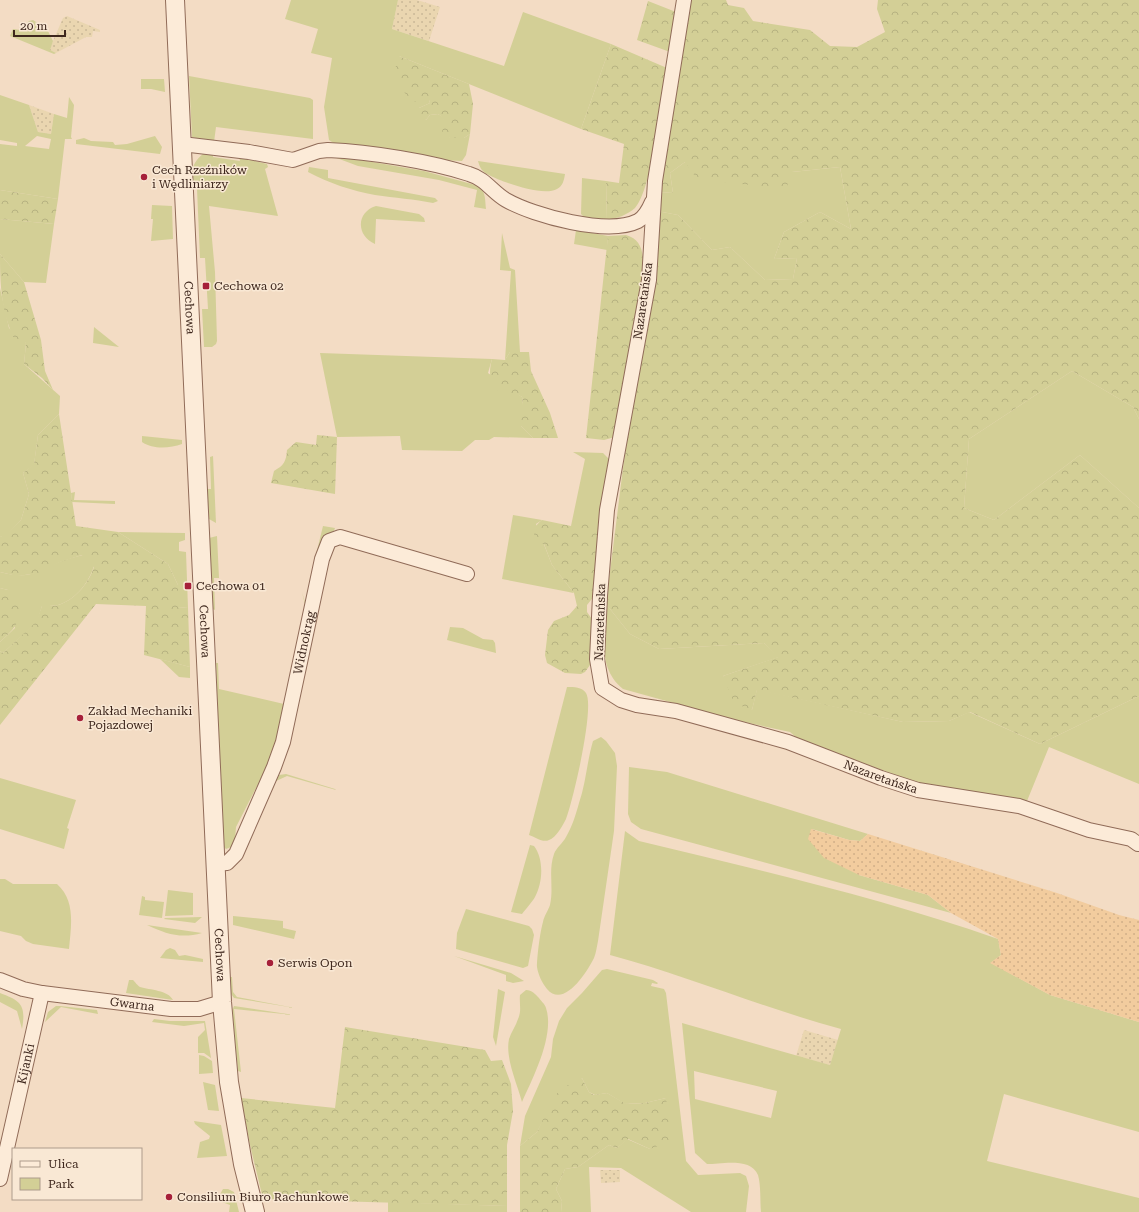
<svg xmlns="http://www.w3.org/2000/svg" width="1139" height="1212" font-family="'Roboto Serif',serif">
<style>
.farmland{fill:url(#farmland-dots)}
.green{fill:#d3cf96;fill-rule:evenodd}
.forest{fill:url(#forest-crowns)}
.sand{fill:url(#sand-dots)}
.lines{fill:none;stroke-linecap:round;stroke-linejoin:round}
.minor-casing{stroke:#906b58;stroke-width:16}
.tertiary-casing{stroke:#906b58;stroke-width:20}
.minor{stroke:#fcebd8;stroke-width:14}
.tertiary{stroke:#fcebd8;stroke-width:18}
.poi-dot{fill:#a6203a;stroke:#f9e8d4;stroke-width:1.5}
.labels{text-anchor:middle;stroke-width:3;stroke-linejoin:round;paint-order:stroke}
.poi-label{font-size:12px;fill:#3e271d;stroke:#f9e8d4;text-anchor:start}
.street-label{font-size:12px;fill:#3e271d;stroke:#f9e8d4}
</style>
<defs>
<pattern id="farmland-dots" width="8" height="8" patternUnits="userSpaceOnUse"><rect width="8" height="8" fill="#ead6b0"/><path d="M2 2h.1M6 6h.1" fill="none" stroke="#cab897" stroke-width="1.8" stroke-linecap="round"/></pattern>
<pattern id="forest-crowns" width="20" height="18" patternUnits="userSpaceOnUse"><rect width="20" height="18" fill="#d3cf96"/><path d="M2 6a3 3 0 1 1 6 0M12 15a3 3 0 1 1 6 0" fill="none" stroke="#b6b281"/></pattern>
<pattern id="sand-dots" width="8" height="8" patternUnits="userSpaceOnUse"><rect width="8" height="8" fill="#f2cc9e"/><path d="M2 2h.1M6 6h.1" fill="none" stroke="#d1af88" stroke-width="1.8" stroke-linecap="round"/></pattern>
</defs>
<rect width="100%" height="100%" fill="#f3dcc4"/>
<path class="farmland" d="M398,0H417L440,7L429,41L392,29Z
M67,16L100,30V32L93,31L92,37H86L56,53L49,50L63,18Z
M29,105L54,114L51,134L38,132Z
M804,1030L838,1040L830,1065L796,1056Z
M600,1170H620V1182L601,1183Z"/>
<path class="green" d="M291,0H398L392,29L504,66L523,12L611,44L581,129L399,56L429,100L430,103L419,108L426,120L430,115L438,114L443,117L450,138H464L470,134L466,155L462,161L442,160L335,144L329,140L324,107L332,58L311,53L318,29L285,19Z
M33,20L47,29L53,41L50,50L56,53L54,54L10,36L13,29L21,30L29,21Z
M189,76L310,98L313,100V139L216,127L214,142L192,137Z
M141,79H164L165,92L151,89H141Z
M0,95L29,105L38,132L51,134L54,114L67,118L69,97L74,105L71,137L72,139H65L58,199L0,190V144L17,146V143L0,140ZM37,136L51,139L49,149L25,146Z
M155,136L162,147L160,154L76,144V140L84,138L91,141L113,142L115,145L127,144Z
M204,153L213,154V157L240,161L239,157L267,164L268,167L265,169L278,216L209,206L215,272L217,341L216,344L212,347H204L202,309H208L205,258H200L197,189H194C193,169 189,166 204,153Z
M338,156L424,171L479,186C486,192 485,201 486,209L474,207L477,190L439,180L358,166L334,157Z
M478,161L565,174C564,180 563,186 557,189C543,197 502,182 489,175C482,172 480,168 478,161Z
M685,162L792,172L840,167L851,229L820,212L784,232L774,259L797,258L793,279L765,280L730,247L712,250L678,215L657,211L659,192L673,193L670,173Z
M309,167L328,170V178L435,198L438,201L433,203C414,199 395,198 375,195C352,191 329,183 308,172Z
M582,178L606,181L607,220L585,218L581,214Z
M152,205L172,206L173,239L151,241L153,219H151Z
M376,206L419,214L424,218L425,222L376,219L375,244C356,236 356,212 376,206Z
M0,219L54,224L46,283L24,282L0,254Z
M576,230L608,236L607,250L574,244Z
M502,233L510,268L515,270L520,352H510L505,360L511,271L500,270Z
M0,288L9,328L26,343L24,364L60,396L59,414L38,435L34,465L23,473L29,494L21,520L4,538L0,536Z
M94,327L119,347L93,343Z
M320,353L492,359L488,373L522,397L523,404L521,426L533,438L494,437L489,440H475L462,451L402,450L400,436L337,437Z
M1072,371L1133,407L1139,419V508L1080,455L994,520L964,508L969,439Z
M142,436L182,440V444C170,448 154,450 142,442Z
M573,452L603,453L610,460L600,523L571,526L585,459Z
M213,456L216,523L209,519L207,489H211L210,457Z
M75,492L74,500L115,501V504L72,502L71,493Z
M513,515L542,520L536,524L552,565L574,593L502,579Z
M323,526L335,528L311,588L309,583Z
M118,532L185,533V540L179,542V551L186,552L188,608L178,607V585L168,564Z
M217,536L219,578H214L215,610L213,609L209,538Z
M83,555L94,566C89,582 77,598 61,604C56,606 48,606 42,606L37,622L3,653L0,651V642L15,628L8,590L0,588V572C28,579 34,574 59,562C66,559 75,557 83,555Z
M302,592L307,609L274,753L236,827L235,840L231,847L226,849L223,846L216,663H218L219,689L284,704L306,609Z
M606,604L630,634L659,649L764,643L779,657L723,676L752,710L757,689L903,722L949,721L969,712L1040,744L1139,696V784L1049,747L1027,801L917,783L798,739L790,732L735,720L623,689C597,668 604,634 606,604Z
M450,627L463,628L483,639L493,640L495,643L496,653L447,640Z
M160,659L190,667V678L179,677Z
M567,687C574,687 582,687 586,693C595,707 573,801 566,819C563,825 556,838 549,840C543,843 535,837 529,835Z
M601,737L606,741L615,753L617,766L614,831L598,941C597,946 596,953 594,958C587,972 564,1009 547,989C542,983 538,974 537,967C537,957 540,932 543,922C544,916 548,911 550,905C554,888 548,871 554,854C556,848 563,843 566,837C572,827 576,814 579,803C586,783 587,761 593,741Z
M629,767L667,772L868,834L860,841L849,840L812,829L859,875L928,895L951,913L641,829L631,822L628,814Z
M286,774L335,789L336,790L287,776L274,782L279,775Z
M0,778L76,800L67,828L69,829L64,849L0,829Z
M625,831L639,841C759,870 881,898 998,939L1001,955L991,963L1050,995L1139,1022V1132L1004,1094L987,1161L1139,1198V1212H761C760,1201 761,1185 758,1175C751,1157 721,1164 707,1164L695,1153L682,1023L830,1065L841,1029C763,1008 688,976 610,955ZM694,1071L777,1091L771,1118L695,1099Z
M530,845L534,846C544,859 543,882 535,897C533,901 525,910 522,914L511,912Z
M0,879H5L13,884H57C76,901 71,926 69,949L33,944L26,941L21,936L0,931Z
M168,890L193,893V915L165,916Z
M142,896L145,897V900L164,902L162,918L139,915Z
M466,909L529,926L532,929L534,935L528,966L523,968L456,949L457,933Z
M233,916L283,921V928L296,931L294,939L233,925Z
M202,917L195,923L164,919L165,918Z
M147,925L202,933C181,939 166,934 147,925Z
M170,948L175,950L179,956L185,955L203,959V962L160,958L166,950Z
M454,956L511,973L524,981L513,983L506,981V975Z
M607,969L653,980L658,983L657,984L652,983L651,986L664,989L666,993L686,1161L698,1175L740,1173L746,1176L749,1186L746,1212H691L621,1168L589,1167L591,1212H561L562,1201L556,1189L565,1169L578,1167L609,1145L617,1148L627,1139L650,1149L666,1098L645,1103L625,1104L607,1093L595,1095L589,1092L582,1078L546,1115L537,1132L520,1146L525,1116L551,1057L553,1039L559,1021L567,1008L582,993L602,970Z
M229,977H232L233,992L237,997L295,1008L234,998L231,994Z
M129,980H133C135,982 138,986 140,987C150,990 168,990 173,1000L126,993Z
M498,989L505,992L496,1046L493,1037Z
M526,990C532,990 535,994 539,998C541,1001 545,1004 546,1008C555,1035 533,1078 522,1102C517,1083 505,1058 509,1039C511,1032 516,1026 518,1019C522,1010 519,1004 520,995Z
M0,993C22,1001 26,1006 22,1029L17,1011L0,1002Z
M56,1006H60L97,1010L98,1014L61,1007L45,1022L48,1012Z
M234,1006L294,1015L234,1009L241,1072L238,1071L232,1011Z
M154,1019L170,1021H205L211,1058L204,1053H198V1037L205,1030L204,1023L184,1026L152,1022Z
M199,1055L204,1056L212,1061L213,1073L199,1074Z
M203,1082L215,1085L219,1111L208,1110Z
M194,1121L221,1125L227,1156L197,1158L200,1142L209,1139L210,1136L195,1124Z
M223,1189H228L234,1192L239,1212H229L230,1205L222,1202L219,1196Z
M388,1202L507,1206V1212H388Z"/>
<path class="forest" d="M689,0H726L728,5L744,8L753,21L810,30L830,46L857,47L885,32L877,9L878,0H1139V419L1133,407L1072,371L969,439L964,508L994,520L1080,455L1139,508V696L1040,744L970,712L949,721L903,722L757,690L752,710L734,703L723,676L778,657L764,643L659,649L630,634L606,604L623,468L650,285L657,211L678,215L712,250L730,247L765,280L793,279L797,258L774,259L784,232L820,212L851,229L840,167L792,172L786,189L697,179L685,162L670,173L673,193L659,192Z
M648,1L676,12L670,52L637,40Z
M611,44L667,68C662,97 652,190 635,208C627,215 618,218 607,220L606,181L619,183L624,144L581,129Z
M399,56L469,84L473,104L470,134L464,138H450L442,132C444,123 446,119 438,114L430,115L426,120L417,114L419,108L430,103L429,100L415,102C398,89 390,77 399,56Z
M0,190L58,199L54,224L0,219Z
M626,235C645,240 643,259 644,275L615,437L604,440L586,438L608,236Z
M0,254L24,282L41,340L45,371L53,390L42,378L24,364L26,343L15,340C1,313 0,284 0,254Z
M510,352H529L531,371L550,413L558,438H533L521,426L519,410L523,404L522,397L515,393L508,397C491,388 487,378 492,359L505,360Z
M59,414L76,526L118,532L168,564L178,585V607L188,608L190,667L144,655L146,606L96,604L0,725V651L3,653L36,622L42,606C48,606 56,606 61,604C77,598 89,582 94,567L82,555L60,562L40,573L17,576L0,572V536L4,537L21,520L29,494L23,473L34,464L38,435Z
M317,435L337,437L335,494L271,483L274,471C284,465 286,462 287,450L296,442L316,445Z
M584,519H594L600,523L595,595L587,605V612L594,622L590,665L585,672L581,674L565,673L547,663L545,655L548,630L554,621L569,615L577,606L574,593L552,565L544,544L535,541C533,531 534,526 542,520L571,526Z
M0,588L8,590L18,596C22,622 18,625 0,642Z
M345,1027L485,1050L491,1061L502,1060L511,1084L513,1111L507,1145V1206L263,1199L250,1145L241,1098L335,1108Z
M582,1078L589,1092L594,1095L607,1093L626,1104L645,1103L666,1098L671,1141L650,1149L628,1139L617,1148L609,1145L578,1167L565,1169L556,1189L562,1201L561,1212H520V1146L537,1132L554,1096L566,1086Z"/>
<path class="sand" d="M811,829L849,840L860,841L868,834L1057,893L1119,915L1139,920V1022L1050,995L990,963L1001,955L998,939L951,913L928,895L859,875L824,858L808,839Z"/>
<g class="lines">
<defs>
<g id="minor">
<path id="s1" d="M684,0L655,181L649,280L607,510L600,596L597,659L602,688L621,700L637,705L676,711L788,742L881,778L918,790L1019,806L1089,830L1131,839L1138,844"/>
<path d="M182,144L249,152L293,160L319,151L328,150C370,152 429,161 469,174C486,179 492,192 506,200C534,216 608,236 638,221C645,217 649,209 652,202"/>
<path id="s2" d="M215,864L227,863L236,854L274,767L283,742L322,559L329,541L340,537L467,574"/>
<path id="s3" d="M0,980L23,989L42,993L171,1009H199L222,1002"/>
<path id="s4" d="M0,1179L42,993"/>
</g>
<g id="tertiary">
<path id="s5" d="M175,0L222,1002L229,1082L243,1164L255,1212"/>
</g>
</defs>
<use href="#minor" class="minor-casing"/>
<use href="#tertiary" class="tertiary-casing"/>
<use href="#minor" class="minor"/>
<use href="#tertiary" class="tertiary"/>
</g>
<g class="poi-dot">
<circle cx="144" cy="177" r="4"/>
<rect x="202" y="282" width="8" height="8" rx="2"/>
<rect x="184" y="582" width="8" height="8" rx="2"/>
<circle cx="80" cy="718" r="4"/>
<circle cx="270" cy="963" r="4"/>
<circle cx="169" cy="1197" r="4"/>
</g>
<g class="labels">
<g class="poi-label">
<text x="152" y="174">Cech Rzeźników<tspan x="152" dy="14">i Wędliniarzy</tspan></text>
<text x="214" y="290">Cechowa 02</text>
<text x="196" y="590">Cechowa 01</text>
<text x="88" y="715">Zakład Mechaniki<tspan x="88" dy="14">Pojazdowej</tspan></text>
<text x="278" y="967">Serwis Opon</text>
<text x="177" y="1201">Consilium Biuro Rachunkowe</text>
</g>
<g class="street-label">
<text transform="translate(643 301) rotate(-82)" y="4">Nazaretańska</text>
<text dy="4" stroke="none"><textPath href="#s5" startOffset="308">Cechowa</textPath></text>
<text transform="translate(600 622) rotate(-88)" y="4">Nazaretańska</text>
<text dy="4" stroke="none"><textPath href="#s5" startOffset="632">Cechowa</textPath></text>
<text dy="4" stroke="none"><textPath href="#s2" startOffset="248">Widnokrąg</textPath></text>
<text dy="4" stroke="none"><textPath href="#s1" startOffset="989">Nazaretańska</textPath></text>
<text dy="4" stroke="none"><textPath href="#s5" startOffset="956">Cechowa</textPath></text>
<text dy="4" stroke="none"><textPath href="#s3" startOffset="135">Gwarna</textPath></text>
<text dy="4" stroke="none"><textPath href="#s4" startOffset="118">Kijanki</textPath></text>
</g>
</g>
<rect x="12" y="1148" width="130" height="52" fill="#f9e8d4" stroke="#ae9b8b"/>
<rect x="20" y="1161" width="20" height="6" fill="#fcebd8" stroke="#ae9b8b"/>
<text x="48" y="1168" font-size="12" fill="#3e271d">Ulica</text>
<rect x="20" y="1178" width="20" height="12" fill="#d3cf96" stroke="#ae9b8b"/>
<text x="48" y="1188" font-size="12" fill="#3e271d">Park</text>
<path d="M14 30v6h51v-6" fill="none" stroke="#3e271d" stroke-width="2"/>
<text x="20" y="30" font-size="12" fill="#3e271d" stroke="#f9e8d4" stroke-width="3" paint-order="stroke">20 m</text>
</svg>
